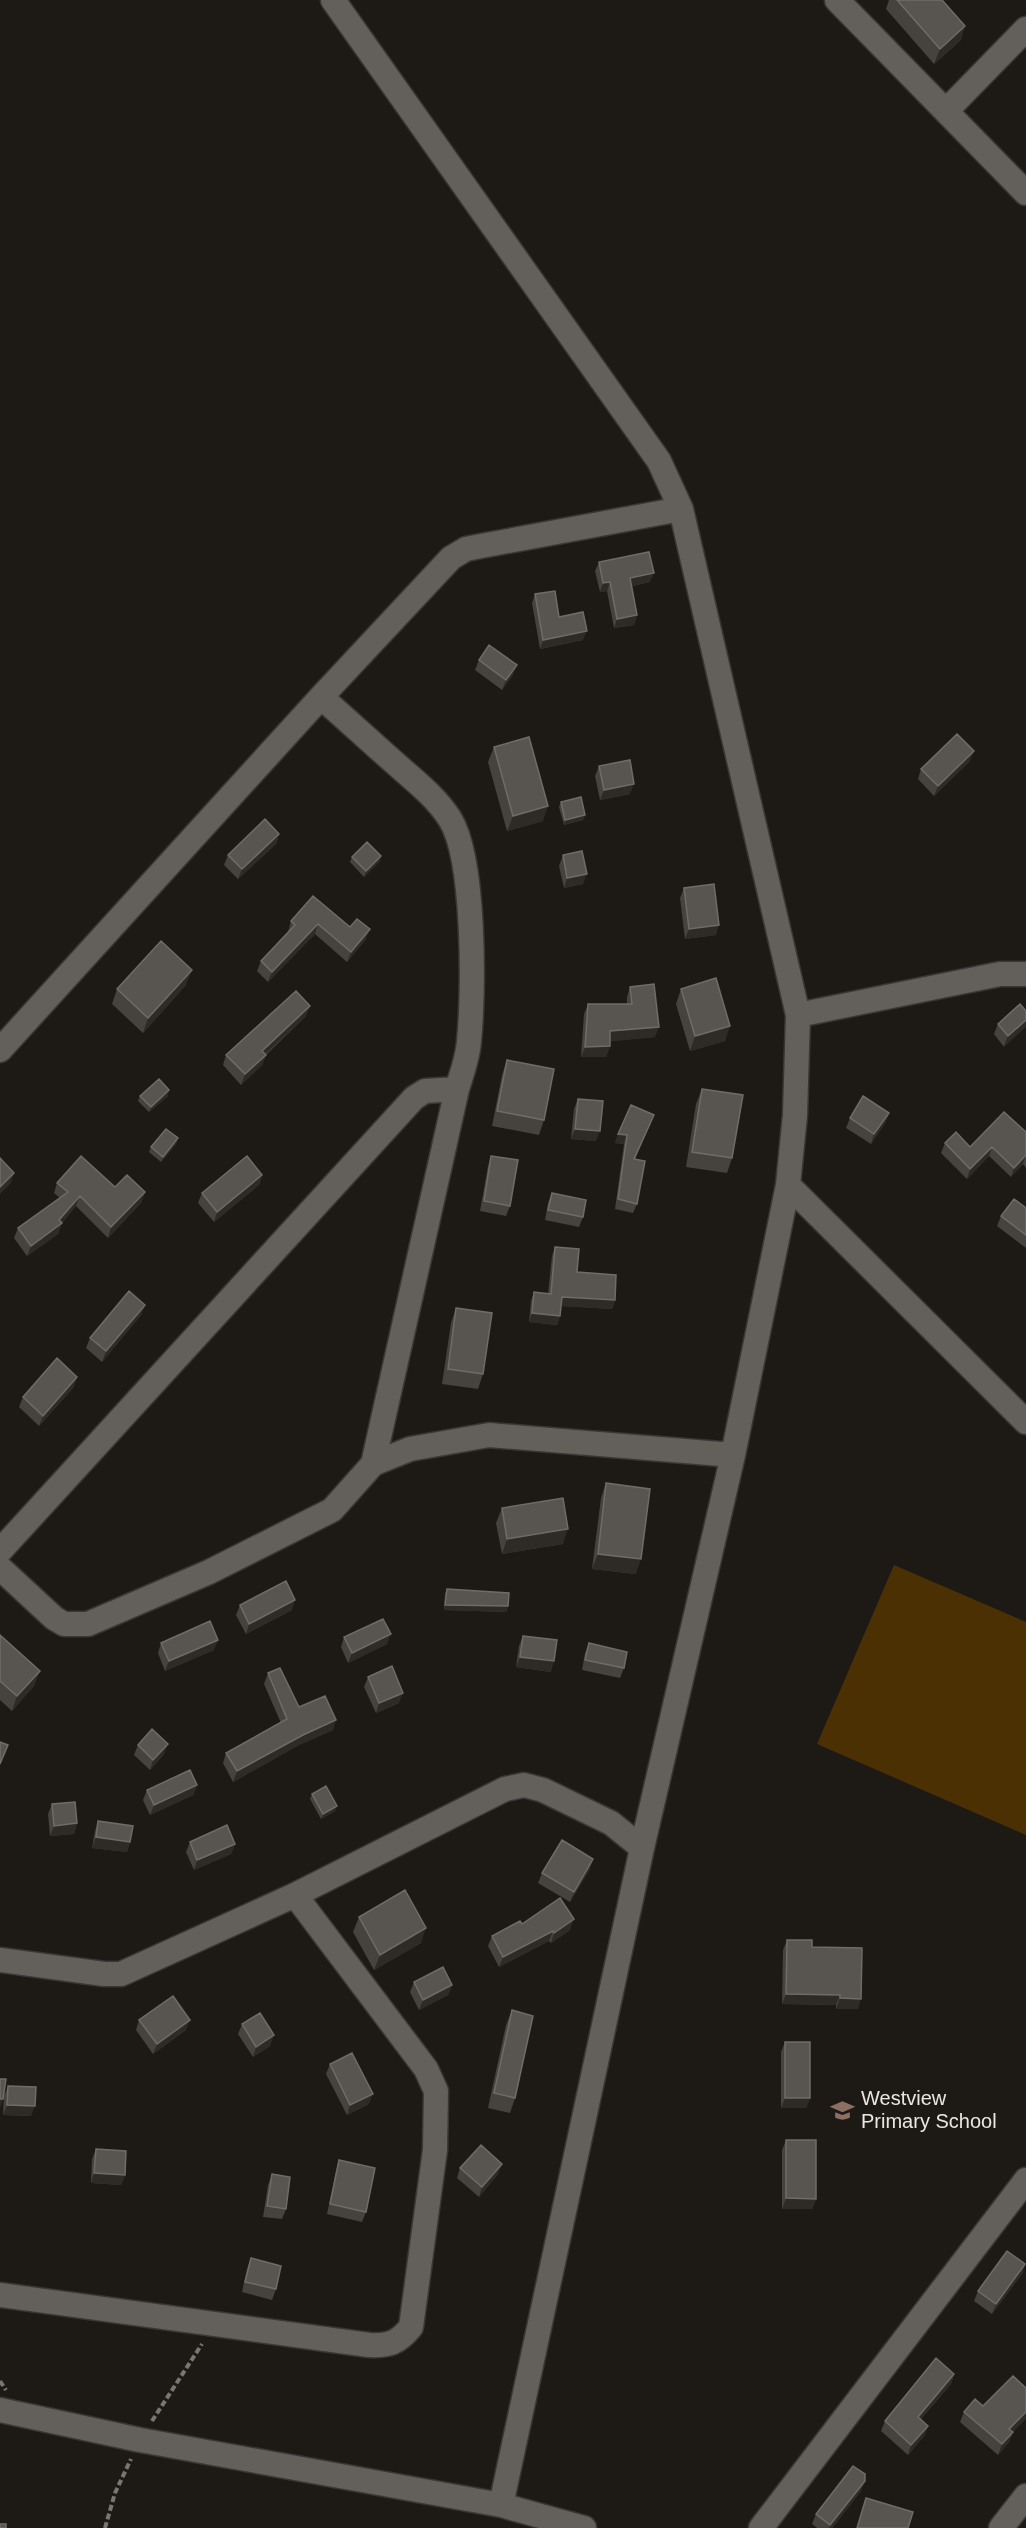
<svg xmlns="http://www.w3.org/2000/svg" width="1026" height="2528" font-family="Helvetica,sans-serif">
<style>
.green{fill:#4b3004}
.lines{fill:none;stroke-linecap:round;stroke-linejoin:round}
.minor-casing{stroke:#393735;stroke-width:27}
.path{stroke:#787672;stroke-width:4;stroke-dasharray:6 3;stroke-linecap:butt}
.minor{stroke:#63605b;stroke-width:24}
.wall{fill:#46433f}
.shaded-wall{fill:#2e2b27}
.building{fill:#585551;stroke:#6e6c68;stroke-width:1.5}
.labels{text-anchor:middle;stroke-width:4.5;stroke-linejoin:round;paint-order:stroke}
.poi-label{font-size:20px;fill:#e9e7e5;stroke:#1d1a16;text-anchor:start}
</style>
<rect width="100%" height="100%" fill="#1d1a16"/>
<path class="green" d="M894,1565L1026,1622V1835L817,1744Z"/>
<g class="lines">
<defs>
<path id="minor" d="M333,0L659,461L681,509L798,1015L795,1115L788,1185L733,1455L642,1848L501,2505
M837,0L1026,193
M946,111L1026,29
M798,1015L1000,974H1026
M0,1050L321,697L451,558L466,549L481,546L681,509
M788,1185L1026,1422
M373,1464L410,1449L489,1435L733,1455
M0,1551L414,1098L425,1091L457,1089
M0,1568L54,1618L64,1624H88L209,1572L332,1510L373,1464L457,1089C462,1073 468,1057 469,1041C474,992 475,859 450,819C436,797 415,781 396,764C371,742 346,719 321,697
M0,1960L104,1974H121L295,1895L505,1789L524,1785L543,1790L611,1823L642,1848
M0,2295L369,2345C389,2346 398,2343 411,2327L435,2150L436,2091L426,2069L295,1895
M0,2410L140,2440L501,2505L584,2528
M761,2528L1026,2180
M1001,2528L1026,2496"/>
</defs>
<use href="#minor" class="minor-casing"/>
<path class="path" d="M0,2381L6,2390
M152,2421L202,2344
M105,2528L115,2493L131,2459"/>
<use href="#minor" class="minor"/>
</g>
<path class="wall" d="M889,0H942L965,26L960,41L934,64L886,9Z
M599,562L650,582L632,586L637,615L634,625L614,628L607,591L600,592L595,571Z
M535,594L583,640L540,649L532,603Z
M479,660L513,675L502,690L475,670Z
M494,747L543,821L507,831L488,762Z
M970,761L934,796L918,779L921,769Z
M599,766L630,794L600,800L595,776Z
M561,802L585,815L583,820L564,825L559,807Z
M279,834L276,844L238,879L224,865L228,855Z
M563,855L583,884L564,888L559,866Z
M352,857L380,861L364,877L350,862Z
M684,888L716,935L685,939L680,898Z
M291,921L350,927L366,939L347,962L315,934L268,982L257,971L261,961L288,932Z
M186,985L143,1033L112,1004L117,989Z
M630,987L655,1037L610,1041V1046L606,1057H581L584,1014L588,1004H627V997Z
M681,989L725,1041L690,1051L676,1004Z
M1020,1004L1004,1047L994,1034L998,1024Z
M306,1016L266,1055L262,1065L241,1085L223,1065L226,1055Z
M507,1060L544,1120L539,1135L492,1126L502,1075Z
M702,1089L732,1158L727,1173L686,1167L696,1104Z
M140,1096H168L149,1112L138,1101Z
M578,1099L596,1141L571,1139L574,1109Z
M889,1113L885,1123L871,1144L846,1128L850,1118Z
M650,1125L635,1159L637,1204L633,1213L615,1209L624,1144L615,1143L618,1134Z
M1026,1132V1168L1023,1164L1011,1177L989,1156L967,1179L941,1153L945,1143L970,1147Z
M178,1138L176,1144L161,1162L149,1152L151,1147Z
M491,1156L510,1206L506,1216L480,1211L488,1166Z
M262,1175L259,1185L214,1222L198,1203L202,1193Z
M57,1183L115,1187L145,1192L141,1203L108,1238L76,1206L62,1223L58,1234L27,1256L14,1238L18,1228L60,1198L54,1193Z
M552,1193L583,1217L579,1227L545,1220L548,1203Z
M1026,1208V1248L997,1226L1001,1216Z
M555,1247L577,1272L615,1300L612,1309L561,1306L560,1316L557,1325L529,1322L531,1301L534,1292L548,1294L552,1256Z
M145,1305L141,1315L102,1362L86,1348L90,1338Z
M456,1308L483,1374L478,1389L442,1384L451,1323Z
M74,1387L39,1426L19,1407L23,1397Z
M606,1483L636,1574L592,1569L601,1498Z
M502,1508L563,1544L502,1554L496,1523Z
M447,1589L507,1612L444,1610L445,1594Z
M240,1605L292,1610L246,1634L236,1615Z
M0,1635L34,1686L12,1711L0,1700Z
M523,1636L551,1672L516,1667L519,1646Z
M344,1637L387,1644L348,1663L341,1647Z
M161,1643L214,1650L165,1671L158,1653Z
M589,1643L624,1668L620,1678L582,1670L585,1653Z
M268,1673L299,1707L333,1730L299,1745L233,1782L223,1763L226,1753L281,1723L264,1684Z
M368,1677L399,1703L376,1713L364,1687Z
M138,1745L164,1754L150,1770L134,1755Z
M197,1785L193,1795L150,1815L143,1800L147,1790Z
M312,1794L335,1811L321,1819L310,1799Z
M52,1804L77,1823L74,1834L50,1836L48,1814Z
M98,1821L130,1842L127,1852L92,1848L95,1831Z
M190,1842L235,1844L231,1854L194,1870L186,1852Z
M590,1869L570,1902L538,1883L542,1873Z
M359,1917L421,1943L374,1970L353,1932Z
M522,1924L570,1930L551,1943L549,1941L499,1967L488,1946L492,1936Z
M787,1940L812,1947L858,2009H836V2005L782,2004L783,1950Z
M414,1982L452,1985L448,1995L419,2010L410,1992Z
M512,2010L515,2098L510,2113L488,2108L506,2025Z
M139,2020L186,2030L153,2054L136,2030Z
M242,2024L270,2046L253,2057L238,2034Z
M785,2042L810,2098L806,2108H781V2052Z
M330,2064L369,2104L347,2115L326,2074Z
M8,2086L31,2116L3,2115L4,2096Z
M786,2140L816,2199L812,2209H782V2150Z
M96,2149L125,2175L121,2185L91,2183L92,2159Z
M339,2160L366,2212L362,2222L327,2214L336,2171Z
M460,2168L498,2174L479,2197L457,2178Z
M272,2174L286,2209L282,2219L263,2217L268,2185Z
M251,2258L276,2289L272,2300L242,2292L247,2269Z
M1025,2264L1022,2274L992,2314L974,2301L978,2291Z
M954,2374L951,2384L921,2419L928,2426L924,2436L908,2455L881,2431L885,2421Z
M964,2412L1013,2432L1009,2442L998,2455L960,2422Z
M861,2491L832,2528H817L812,2524L816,2514Z"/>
<path class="shaded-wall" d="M965,26L960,41L934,64L940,49Z
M654,573L650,582L627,587L630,578Z
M610,582L607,591L600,592L603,583Z
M637,615L634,625L614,628L617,619Z
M587,631L583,640L540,649L543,640Z
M517,665L513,675L502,690L506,680Z
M974,751L970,761L934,796L938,786Z
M634,784L630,794L600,800L604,790Z
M548,806L543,821L507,831L513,816Z
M585,815L583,820L564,825L565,820Z
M279,834L276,844L238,879L242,869Z
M381,856L380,861L364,877L366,871Z
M587,874L583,884L564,888L567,878Z
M318,924L315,934L268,982L272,972Z
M719,925L716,935L685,939L689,929Z
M370,929L366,939L347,962L351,952Z
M192,970L186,985L143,1033L148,1018Z
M310,1006L306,1016L258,1061L262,1051Z
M1026,1020V1027L1004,1047L1008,1036Z
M730,1026L725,1041L690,1051L695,1036Z
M659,1027L655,1037L606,1042L610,1031Z
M610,1046L606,1057H581L585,1047Z
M266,1055L262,1065L241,1085L245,1074Z
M169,1090L168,1096L149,1112L151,1107Z
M889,1113L885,1123L871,1144L874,1134Z
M575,1129L600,1131L596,1141L571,1139Z
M618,1134L627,1135L624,1144L615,1143Z
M178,1138L176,1144L161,1162L163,1157Z
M992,1147L989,1156L967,1179L970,1169Z
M1026,1155L1023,1164L1011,1177L1014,1168Z
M14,1173L11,1183L0,1194V1187Z
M262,1175L259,1185L214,1222L217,1212Z
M145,1192L141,1203L108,1238L111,1227Z
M80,1196L76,1206L60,1225L62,1223L58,1234L27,1256L31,1246L59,1220Z
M562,1297L615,1300L612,1309L559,1306Z
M145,1305L141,1315L102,1362L106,1351Z
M532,1313L560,1316L557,1325L529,1322Z
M77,1377L74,1387L39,1426L43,1416Z
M568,1529L563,1544L502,1554L507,1539Z
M598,1554L641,1559L636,1574L592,1569Z
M295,1600L292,1610L246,1634L249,1624Z
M445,1605L508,1606L507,1612L444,1610Z
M391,1634L387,1644L348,1663L352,1653Z
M218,1640L214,1650L165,1671L169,1661Z
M520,1657L554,1661L551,1672L516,1667Z
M40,1671L34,1686L12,1711L17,1696Z
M403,1693L399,1703L376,1713L379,1703Z
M336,1720L333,1730L299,1745L233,1782L237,1771L303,1735Z
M168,1744L164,1754L150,1770L153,1760Z
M197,1785L193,1795L150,1815L154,1805Z
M337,1806L335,1811L321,1819L323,1814Z
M77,1823L74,1834L50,1836L54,1826Z
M96,1837L130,1842L127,1852L92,1848Z
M235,1844L231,1854L194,1870L197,1860Z
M593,1859L590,1869L570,1902L574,1892Z
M574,1919L570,1930L551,1943L554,1933Z
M426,1928L421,1943L374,1970L380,1955Z
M553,1931L549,1941L499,1967L503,1957Z
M452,1985L448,1995L419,2010L423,2000Z
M786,1994L840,1995L836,2005L782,2004Z
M840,1998L861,1999L858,2009H836Z
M190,2020L186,2030L153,2054L157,2044Z
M274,2035L270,2046L253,2057L256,2047Z
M373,2094L369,2104L347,2115L350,2105Z
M785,2098H810L806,2108H781Z
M0,2099H3L0,2108Z
M7,2105L35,2106L31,2116L3,2115Z
M502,2164L498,2174L479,2197L482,2187Z
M94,2173L125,2175L121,2185L91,2183Z
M786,2198L816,2199L812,2209H782Z
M1025,2264L1022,2274L992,2314L996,2304Z
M954,2374L951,2384L914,2427L918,2417Z
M1026,2412V2419L1013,2432L1009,2442L998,2455L1002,2444L1009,2429Z
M928,2426L924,2436L908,2455L911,2445Z
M865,2481L861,2491L832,2528H829L830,2525Z"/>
<path class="building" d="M897,0H942L965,26L940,49Z
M649,552L654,573L630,578L637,615L617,619L610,582L603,583L599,562Z
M555,591L559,617L583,612L587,631L543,640L535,594Z
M489,645L517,665L506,680L479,660Z
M957,734L974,751L938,786L921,769Z
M529,737L548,806L513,816L494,747Z
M630,760L634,784L604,790L599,766Z
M581,797L585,815L565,820L561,802Z
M265,819L279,834L242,869L228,855Z
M367,842L381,856L366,871L352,857Z
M582,851L587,874L567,878L563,855Z
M714,884L719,925L689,929L684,888Z
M313,896L350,927L357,919L370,929L351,952L318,924L272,972L261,961L295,925L291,921Z
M161,941L192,970L148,1018L117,989Z
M716,978L730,1026L695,1036L681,989Z
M654,984L659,1027L610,1031V1046L585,1047L588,1004H632L630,987Z
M296,991L310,1006L262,1051L266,1055L245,1074L226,1055Z
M1020,1004L1026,1011V1020L1008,1036L998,1024Z
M507,1060L554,1069L544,1120L497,1111Z
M159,1079L169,1090L151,1107L140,1096Z
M702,1089L743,1095L732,1158L692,1152Z
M863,1096L889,1113L874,1134L850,1118Z
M578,1099L603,1101L600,1131L575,1129Z
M631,1105L654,1115L634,1159L645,1161L637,1204L618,1199L627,1135L618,1134Z
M1004,1112L1026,1132V1155L1014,1168L992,1147L970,1169L945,1143L956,1132L970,1147Z
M166,1129L178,1138L163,1157L151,1147Z
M81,1156L115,1187L127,1175L145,1192L111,1227L80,1196L59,1220L62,1223L31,1246L18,1228L68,1192L57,1183Z
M247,1156L262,1175L217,1212L202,1193Z
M491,1156L518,1160L510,1206L484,1201Z
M0,1158L14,1173L0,1187Z
M552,1193L586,1200L583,1217L548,1210Z
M1014,1199L1026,1208V1235L1001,1216Z
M555,1247L579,1249L577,1272L616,1275L615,1300L562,1297L560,1316L532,1313L534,1292L551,1294Z
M129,1291L145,1305L106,1351L90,1338Z
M456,1308L492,1313L483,1374L448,1369Z
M57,1358L77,1377L43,1416L23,1397Z
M606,1483L650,1489L641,1559L598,1554Z
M563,1498L568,1529L507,1539L502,1508Z
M286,1581L295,1600L249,1624L240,1605Z
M447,1589L509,1593L508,1606L445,1605Z
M383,1619L391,1634L352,1653L344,1637Z
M210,1621L218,1640L169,1661L161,1643Z
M0,1635L40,1671L17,1696L0,1681Z
M523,1636L557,1640L554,1661L520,1657Z
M589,1643L627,1652L624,1668L585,1660Z
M392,1666L403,1693L379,1703L368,1677Z
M280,1668L299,1707L325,1696L336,1720L303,1735L237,1771L226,1753L287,1719L268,1673Z
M152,1729L168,1744L153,1760L138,1745Z
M0,1742L8,1745L0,1764Z
M190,1770L197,1785L154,1805L147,1790Z
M326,1786L337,1806L323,1814L312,1794Z
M75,1802L77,1823L54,1826L52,1804Z
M98,1821L133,1826L130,1842L96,1837Z
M227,1825L235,1844L197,1860L190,1842Z
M562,1840L593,1859L574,1892L542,1873Z
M405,1890L426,1928L380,1955L359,1917Z
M560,1898L574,1919L554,1933L553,1931L503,1957L492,1936L520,1921L522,1924Z
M787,1940H812V1947L862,1948L861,1999L840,1998V1995L786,1994Z
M443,1967L452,1985L423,2000L414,1982Z
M173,1996L190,2020L157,2044L139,2020Z
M512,2010L533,2016L515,2098L494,2093Z
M260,2013L274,2035L256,2047L242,2024Z
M785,2042H810V2098H785Z
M352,2053L373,2094L350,2105L330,2064Z
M0,2079H6L3,2099H0Z
M8,2086L36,2087L35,2106L7,2105Z
M786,2140H816V2199L786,2198Z
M481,2145L502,2164L482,2187L460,2168Z
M96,2149L126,2151L125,2175L94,2173Z
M339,2160L375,2168L366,2212L330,2204Z
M272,2174L290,2177L286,2209L267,2206Z
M1007,2251L1025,2264L996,2304L978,2291Z
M251,2258L281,2266L276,2289L245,2282Z
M936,2358L954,2374L918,2417L928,2426L911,2445L885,2421Z
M1013,2376L1026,2388V2412L1009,2429L1013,2432L1002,2444L964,2412L975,2399L983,2406Z
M853,2466L865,2474V2481L830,2525L816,2514Z
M866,2498L913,2512L908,2528H857Z
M0,2524H6V2528H0Z"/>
<defs>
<symbol id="school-bare" viewBox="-9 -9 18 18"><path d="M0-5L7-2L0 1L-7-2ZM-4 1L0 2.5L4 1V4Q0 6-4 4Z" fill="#8d6e63" stroke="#1d1a16" stroke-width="2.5" paint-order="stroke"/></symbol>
</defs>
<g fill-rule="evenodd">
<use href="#school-bare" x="826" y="2094" width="33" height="33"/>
</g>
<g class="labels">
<g class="poi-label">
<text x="861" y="2105">Westview<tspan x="861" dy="23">Primary School</tspan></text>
</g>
</g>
</svg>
